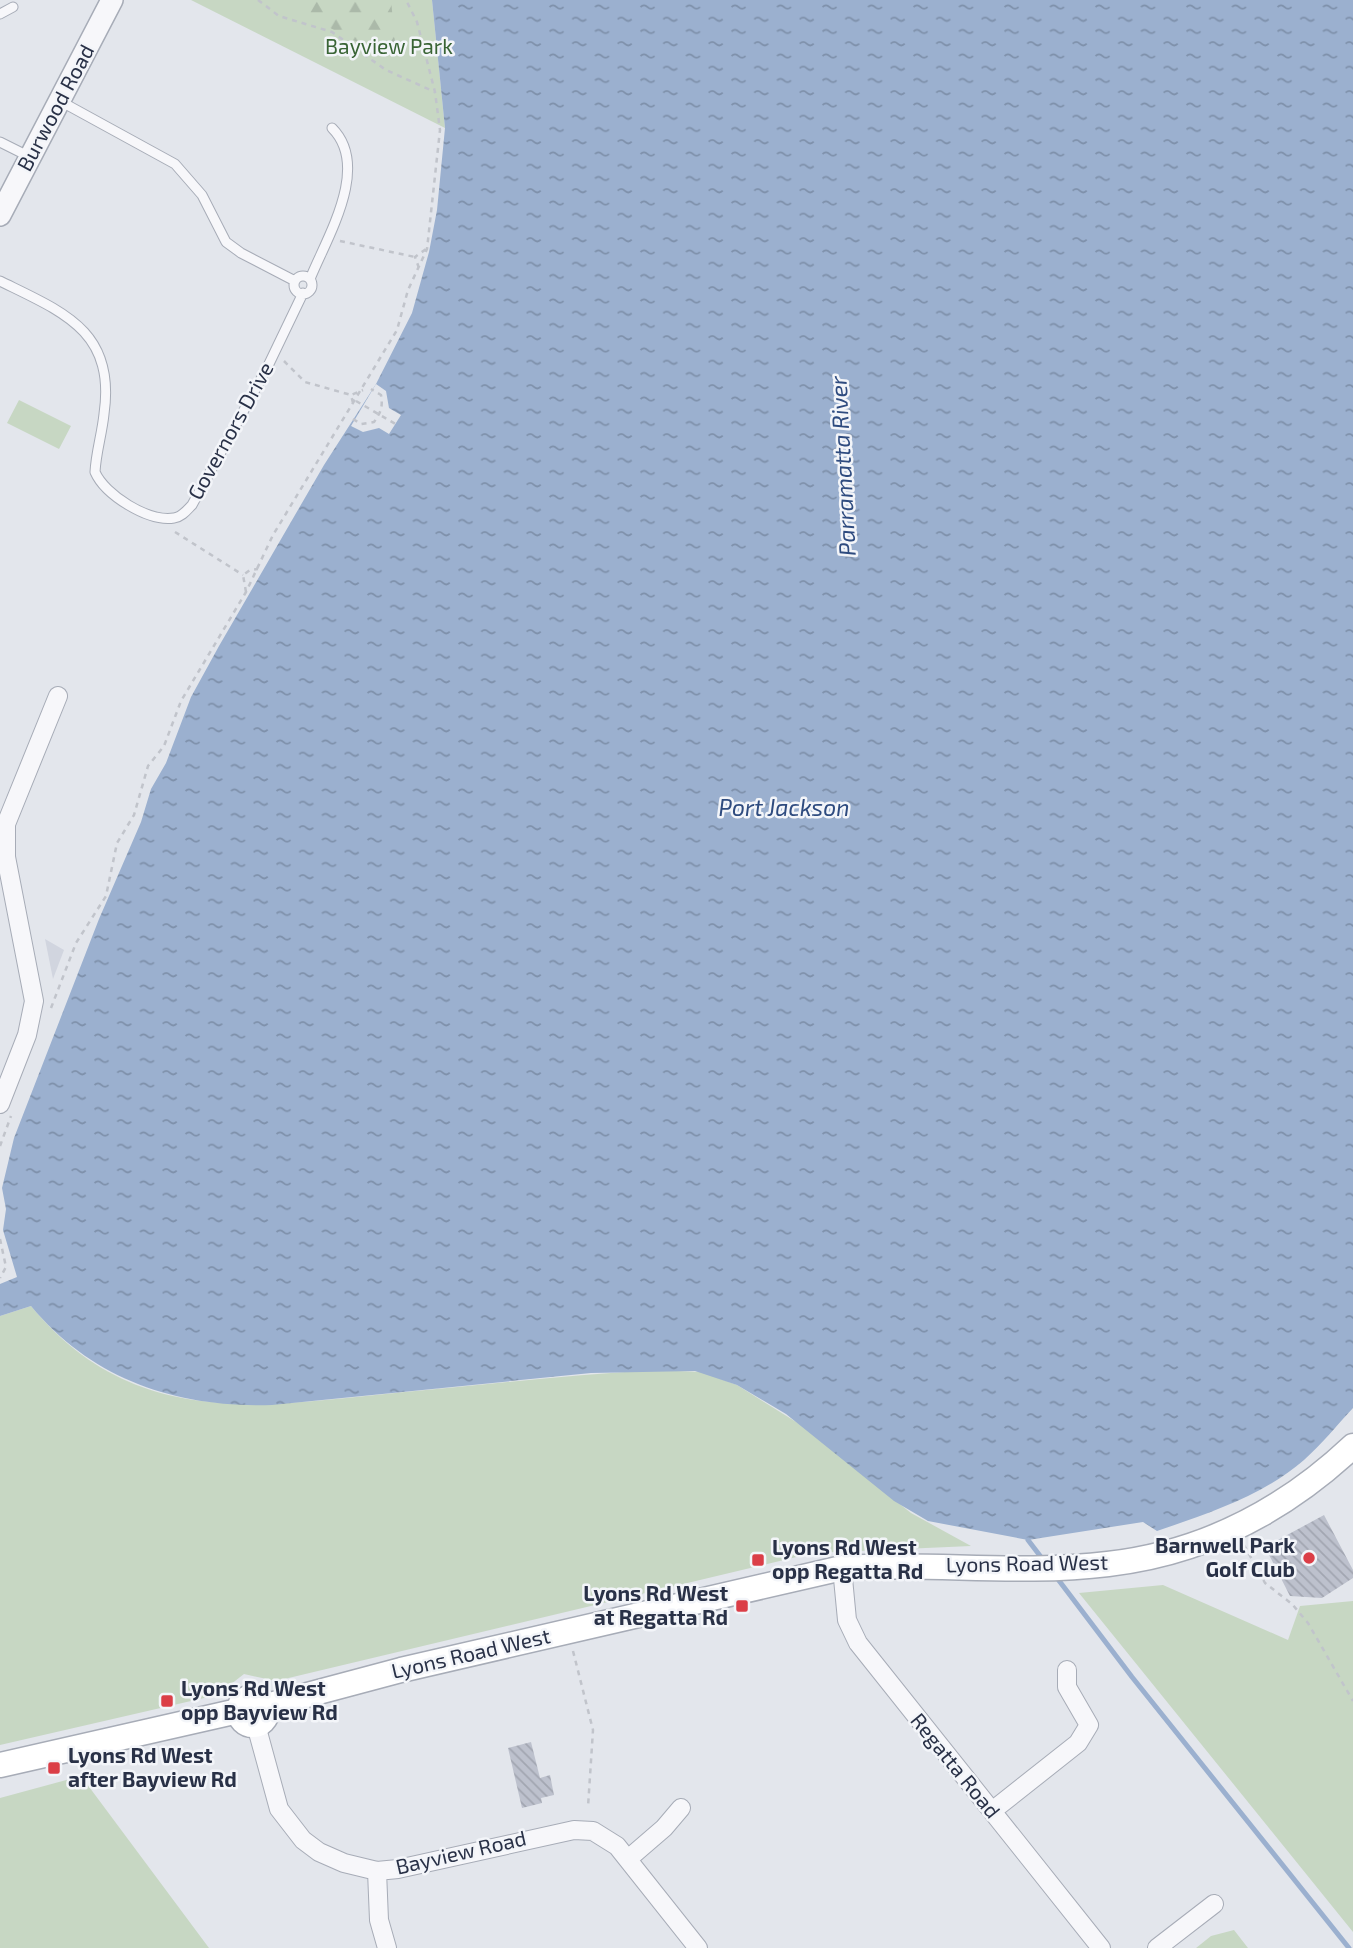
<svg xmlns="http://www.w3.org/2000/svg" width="1353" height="1948" font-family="'Exo 2',sans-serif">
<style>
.built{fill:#d1d5df}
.green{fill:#c7d7c3}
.forest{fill:url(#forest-firs)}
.water{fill:url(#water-ripples)}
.pier{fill:#e3e6ec}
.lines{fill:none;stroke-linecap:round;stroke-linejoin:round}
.stream{stroke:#9bb0cf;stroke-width:5}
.building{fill:url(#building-back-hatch)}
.service-casing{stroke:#a7acb7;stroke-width:11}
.minor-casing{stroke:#a7acb7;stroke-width:20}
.tertiary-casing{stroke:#a7acb7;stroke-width:24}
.secondary-casing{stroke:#a7acb7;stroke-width:27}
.path{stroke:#c1c4cb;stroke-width:2.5;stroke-dasharray:5 5;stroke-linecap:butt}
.service{stroke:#f7f7fa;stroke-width:9}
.minor{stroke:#f7f7fa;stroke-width:18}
.tertiary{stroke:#f7f7fa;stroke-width:21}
.secondary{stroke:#fff;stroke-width:24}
.poi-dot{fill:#db3e47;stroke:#f3f5f9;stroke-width:2.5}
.labels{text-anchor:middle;stroke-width:5;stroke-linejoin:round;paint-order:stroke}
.park-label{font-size:21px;fill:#396435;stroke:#f3f5f9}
.street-label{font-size:21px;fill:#293147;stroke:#f3f5f9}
.poi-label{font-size:21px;font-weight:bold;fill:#293147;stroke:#f3f5f9;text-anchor:start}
.water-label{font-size:23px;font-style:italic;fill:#2e4b7f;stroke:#f3f5f9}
</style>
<defs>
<pattern id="forest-firs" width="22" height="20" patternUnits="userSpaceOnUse" patternTransform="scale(1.75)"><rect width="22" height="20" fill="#c7d7c3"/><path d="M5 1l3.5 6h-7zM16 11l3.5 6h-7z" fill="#abb9a9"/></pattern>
<pattern id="water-ripples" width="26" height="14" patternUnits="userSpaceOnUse" patternTransform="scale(1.75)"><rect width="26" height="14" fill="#9bb0cf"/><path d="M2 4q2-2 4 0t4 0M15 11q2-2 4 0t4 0" fill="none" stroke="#7e90aa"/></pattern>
<pattern id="building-back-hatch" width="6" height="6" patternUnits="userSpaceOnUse" patternTransform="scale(1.75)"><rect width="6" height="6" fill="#bdc1cd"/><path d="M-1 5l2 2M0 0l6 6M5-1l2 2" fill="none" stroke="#a2a6b1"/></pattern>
</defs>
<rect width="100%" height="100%" fill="#e3e6ec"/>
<path class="built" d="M45,939L64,950L53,979Z"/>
<path class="green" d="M191,0H432L445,128Z
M19,400L71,426L59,449L7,423Z
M31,1306C134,1431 262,1406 405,1392C488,1384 571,1375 654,1370L702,1372L737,1385L801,1425L911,1513L971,1546L813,1553L276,1681L244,1674L217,1695L0,1745V1316Z
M1163,1585L1288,1640L1300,1606L1353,1601V1932L1079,1593Z
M81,1776L209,1948H0V1798Z
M1234,1930L1248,1948H1196L1211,1936Z"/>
<path class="forest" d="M277,0H391L397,63Z"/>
<path class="water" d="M432,0H1353V1408C1337,1425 1322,1444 1304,1460C1264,1495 1207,1514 1157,1531L1143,1522L1028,1540L928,1521L894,1501L786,1414L737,1385L695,1371L591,1373L272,1405C178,1408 92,1380 31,1306L0,1316V1284L17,1277L3,1230L6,1209L2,1188L14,1138L99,919L141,822L151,789L166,763L191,697L219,646L324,465L376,384L412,313L429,252L437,210L445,128Z"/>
<path class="pier" d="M376,384L386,391L389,408L401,415L389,434L379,428L363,432L351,426Z"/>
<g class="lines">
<path class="stream" d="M1028,1540L1044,1561
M1054,1574L1132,1677L1349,1948"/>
</g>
<path class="building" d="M1324,1515L1353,1570V1578L1322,1598L1290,1596L1265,1547Z
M531,1742L540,1778L550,1775L554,1795L541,1798L542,1803L522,1808L508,1748Z"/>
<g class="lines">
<defs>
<path id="service" d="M0,14L13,7
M60,101L175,164L202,195L226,242L241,253L295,281
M0,142L30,157
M294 285a9 9 0 1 1 18 0a9 9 0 1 1-18 0Z
M310,279C327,237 371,167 332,128
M0,281C63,312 116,331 104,414C102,434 96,452 95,472C105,495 148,522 174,518C182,517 187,510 192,505L267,368L303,293"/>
<path id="minor" d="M0,1104L27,1035L34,1001L6,857V824L58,696
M842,1568L847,1620L858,1643L1101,1948
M256,1725L279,1809L303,1840L319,1852L344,1863L377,1871L398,1869L574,1830L593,1831L617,1846L698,1948
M992,1811L1078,1743L1089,1725L1067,1687V1670
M628,1859L664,1828L681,1808
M377,1871L379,1920L387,1948
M1157,1948L1214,1904"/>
<path id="tertiary" d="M0,215L112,0"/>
<path id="secondary" d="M239 1711a14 14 0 1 1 28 0a14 14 0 1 1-28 0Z
M266,1706L401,1670L842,1568C930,1562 1020,1575 1108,1564C1204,1553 1284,1511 1353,1446
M0,1765L238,1711"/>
</defs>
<use href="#service" class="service-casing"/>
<use href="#minor" class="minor-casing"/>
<use href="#tertiary" class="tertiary-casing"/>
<use href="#secondary" class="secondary-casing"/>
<path class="path" d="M258,0L279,16L332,32L386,70L435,92
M340,241L415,257
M419,268L415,257L426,249
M284,361L305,382L351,395
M356,401L399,426
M353,403L351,395L363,390
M353,419L361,424L374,422C381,412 383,407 381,395L371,389
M175,532L243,575
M246,592L243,575L250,570L258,569
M51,1008L76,943L106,896L117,843L134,815L148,766L164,746L181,701L246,592L273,535L397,330L408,290L427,249L440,130L435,92L417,22L406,0
M0,1146L11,1116
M0,1239L6,1267L0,1278
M1244,1545L1265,1583L1292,1604L1308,1623L1353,1701
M573,1651L593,1730L588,1807"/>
<use href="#service" class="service"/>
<use href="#minor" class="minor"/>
<use href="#tertiary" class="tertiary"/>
<use href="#secondary" class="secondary"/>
</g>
<g class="poi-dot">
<circle cx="1309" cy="1558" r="7"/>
<rect x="751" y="1553" width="14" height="14" rx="3.5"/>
<rect x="735" y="1599" width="14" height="14" rx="3.5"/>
<rect x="160" y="1694" width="14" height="14" rx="3.5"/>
<rect x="47" y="1761" width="14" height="14" rx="3.5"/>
</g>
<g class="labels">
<g class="park-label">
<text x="389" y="54">Bayview Park</text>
</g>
<g class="street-label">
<text transform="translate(56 108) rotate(-62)" y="7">Burwood Road</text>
<text transform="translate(231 431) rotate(-61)" y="7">Governors Drive</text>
<text transform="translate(1027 1564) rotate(-1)" y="7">Lyons Road West</text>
<text transform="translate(471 1654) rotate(-13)" y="7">Lyons Road West</text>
<text transform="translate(955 1766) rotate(51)" y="7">Regatta Road</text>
<text transform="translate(461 1853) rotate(-13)" y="7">Bayview Road</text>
</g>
<g class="poi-label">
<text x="1295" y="1553" text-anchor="end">Barnwell Park<tspan x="1295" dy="24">Golf Club</tspan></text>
<text x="772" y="1555">Lyons Rd West<tspan x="772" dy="24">opp Regatta Rd</tspan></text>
<text x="728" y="1601" text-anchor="end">Lyons Rd West<tspan x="728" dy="24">at Regatta Rd</tspan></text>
<text x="181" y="1696">Lyons Rd West<tspan x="181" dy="24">opp Bayview Rd</tspan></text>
<text x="68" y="1763">Lyons Rd West<tspan x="68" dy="24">after Bayview Rd</tspan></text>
</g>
<g class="water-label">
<text transform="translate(843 466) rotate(-93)" y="8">Parramatta River</text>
<text x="784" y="816">Port Jackson</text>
</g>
</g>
</svg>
